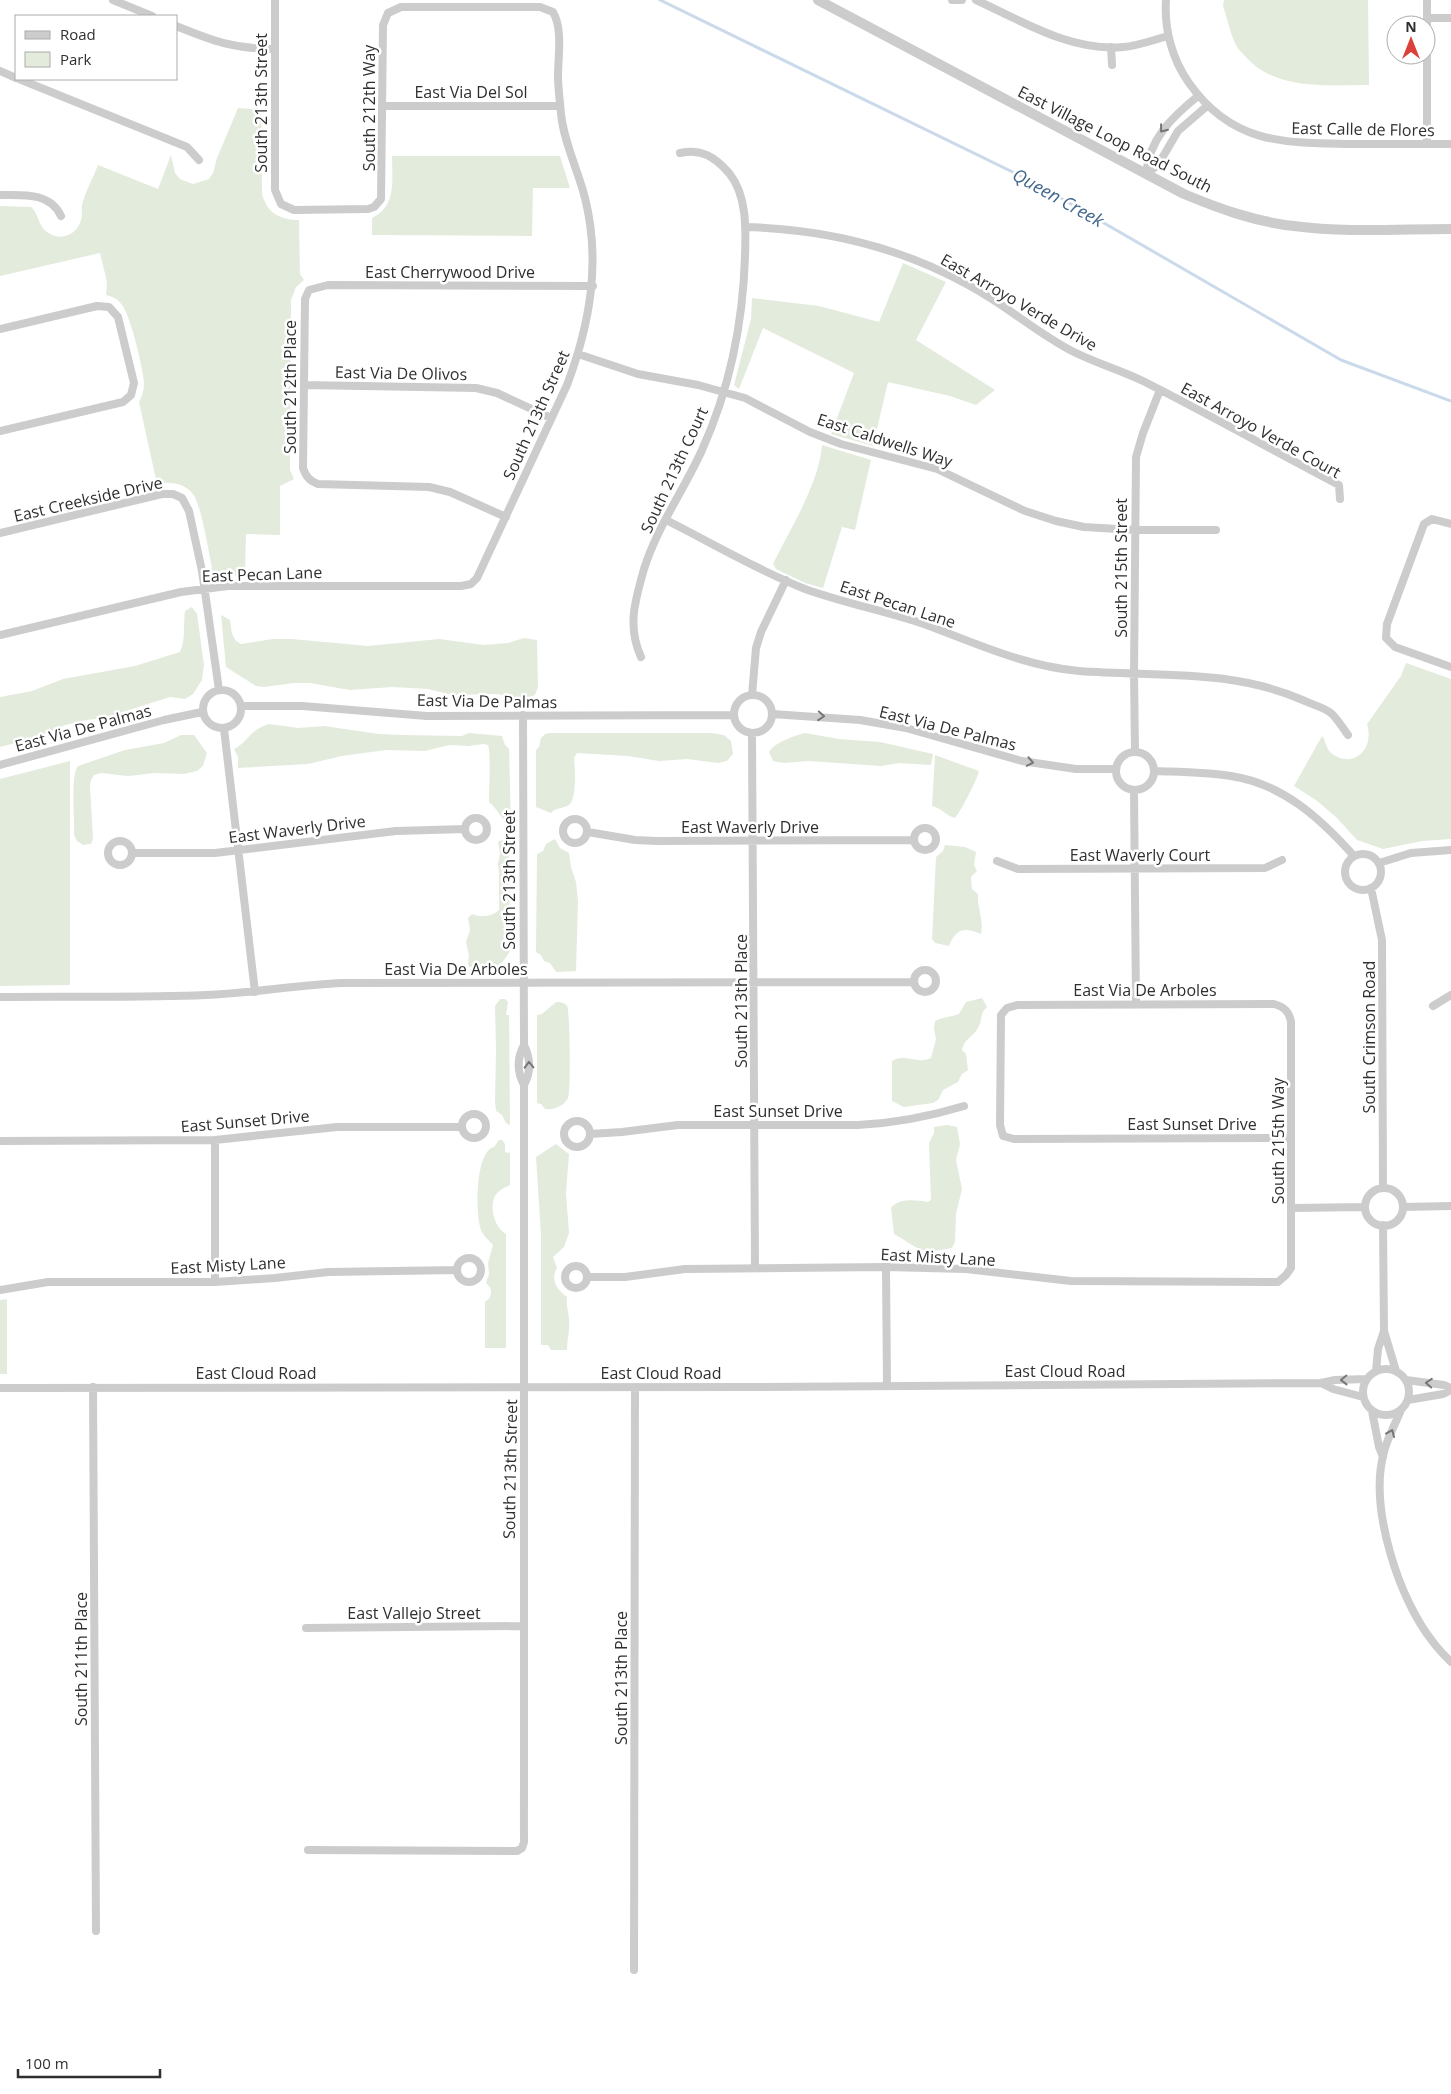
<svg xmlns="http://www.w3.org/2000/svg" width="1451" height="2094" font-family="'Open Sans',sans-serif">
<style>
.green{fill:#e3ebdd}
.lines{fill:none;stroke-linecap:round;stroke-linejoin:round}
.stream{stroke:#cbdaea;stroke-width:3}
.minor{stroke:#ccc;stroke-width:8}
.tertiary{stroke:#ccc;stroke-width:10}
.oneway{stroke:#767676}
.labels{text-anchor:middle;stroke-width:5;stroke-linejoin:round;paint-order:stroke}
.street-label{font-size:16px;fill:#2f2f2f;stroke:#fff}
.water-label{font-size:18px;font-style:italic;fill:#41678d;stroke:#fff}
</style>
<rect width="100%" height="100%" fill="#fff"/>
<path class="green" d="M1224,0H1368L1369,85C1326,85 1275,91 1245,56C1241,52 1237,48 1235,43C1230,32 1227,18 1223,6Z
M238,108L261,110L262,194C267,213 280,220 299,220L300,274L304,280L296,287L291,300L290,461V470L294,479L280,486V535L246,534L245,574L217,578L211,573L212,567C208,550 202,507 193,494C184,483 170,481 157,484L139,402C142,396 144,390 144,384C144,371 130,314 122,305C118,299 113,297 106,295L107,282L100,253L0,276V206L31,207C39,214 38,226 47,232C60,242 77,235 81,220C83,215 81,210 82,205C85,192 93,178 98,165L158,189L171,155L175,173L180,179L193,184L209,179L213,173L217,158Z
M392,156H560L570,188H533L532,236L372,235V218C397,206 392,180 392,156Z
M903,263L946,282L916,340L995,390L976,405L950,396L888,382L873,446L831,434L854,373L763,328L739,389L734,385L751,319L752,298L819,306L879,322Z
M822,445L871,460L855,530L842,527L823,588L805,583L776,569L773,564C790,529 819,484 822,445Z
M192,607L197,614L204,665L202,680L193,694L185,699L170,697L104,718L86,720L65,725L39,737L0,747V697L32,691L63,679L135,666L180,652C186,639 183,626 185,611Z
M221,615L230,620L232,634L236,641L241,644L273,639H292L368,646L439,639L484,645L508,643L524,638L537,640L538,687L535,695L523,699L496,694L452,695L428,689L392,687L350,690L310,683H294L264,687L256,686L226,667Z
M1406,663L1451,679V839L1422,841L1383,849L1357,840L1337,818L1316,800L1294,786L1322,736C1326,741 1326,748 1331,753C1353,770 1375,749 1367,724L1401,676Z
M269,724L298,728L324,726L379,734L403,735L462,736L469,733L502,736L505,745L509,749L511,826C501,820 498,809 489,802C489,791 491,752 488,745L484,744L468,746L449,745L425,751L386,750L342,756L308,764L238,768V757L234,749C249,741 249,730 269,724Z
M550,733H711L724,735L731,741L733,754L727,761L718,763L687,759L659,761L628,756L577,753L574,758C575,767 577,799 569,805C562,809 556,807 551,813L536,807V750L539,747L541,738L545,734Z
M805,733L839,739L880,742L933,754L931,765L899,763L881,766L809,761L784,763L773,761L769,752C775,742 794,736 805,733Z
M181,735H194L207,753L203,766L197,771L184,774L155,773L128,776L101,773L94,775L91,780L90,786L93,839L91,844L83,845L77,841L74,835C75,820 70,776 78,766L125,750L164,743Z
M935,755L979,771C978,778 960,813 955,818C946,816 942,808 932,806Z
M70,761V985L0,986V779Z
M555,839L560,848L569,853L571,867L576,882L578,901L576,971L556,972L550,963L544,961L541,955L536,952L537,854L543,851L546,844Z
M502,840L509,846L510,951C498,973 490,967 469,967L468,963L469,956L466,942L470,930L468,918L472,914C480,918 494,916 499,910V873L498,864L500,854L498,842Z
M945,845L965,847L976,852L974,865L977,871L971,877L972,889L978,894C977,908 984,920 981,934C965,927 956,928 949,946L935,943L932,939L936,857L943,851Z
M982,998L987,1007C979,1014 983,1020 978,1028C973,1037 964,1039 962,1050L966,1054L968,1070L962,1074L958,1082L943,1090L938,1100L933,1103L904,1107L892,1101V1061C906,1052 915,1065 931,1058L936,1039L934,1028L935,1021C943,1017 951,1017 959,1014L966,1002Z
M500,999H505L508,1002L506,1015H509L510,1125L506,1123L502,1115L496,1111L495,1102L496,1048L495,1006Z
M556,1002C560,1002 564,1002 567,1006C570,1010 571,1092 568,1098C564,1106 554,1110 545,1109L541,1104L537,1103V1015L542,1014Z
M947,1125L957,1127L960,1144L956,1160L962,1189L956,1214L955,1242L952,1248C918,1255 921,1249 894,1234L891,1208C899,1198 916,1200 928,1202L931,1200L929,1143L934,1133V1127Z
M499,1140H502L505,1144V1152L510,1153V1185C504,1188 497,1191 494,1198C490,1210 495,1228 506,1234V1348H485V1302C493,1297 493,1288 486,1283L489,1274L488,1263L493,1245C489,1240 483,1236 481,1230C475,1215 475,1151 494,1147Z
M556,1144L569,1154L566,1193L569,1233L564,1247L553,1257L557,1268C550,1280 557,1290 567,1297C566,1307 569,1312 569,1321C570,1330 567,1340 567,1350H551L548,1345H541V1235L536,1157Z
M7,1299V1374H0V1300Z"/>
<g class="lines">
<path class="stream" d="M660,0L1033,182L1341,360L1451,401"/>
<path class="minor" d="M113,0L152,16
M952,0H962
M976,0C1022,21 1071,52 1123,47C1138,46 1153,40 1168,36
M1166,0C1164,29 1172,59 1189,83C1232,144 1283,143 1352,144C1385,144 1418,144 1451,144
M1427,0V144
M1427,18H1451
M176,26C213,41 234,49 275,49
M1111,47L1112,65
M0,71L16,78
M19,79L187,147L199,160
M383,106H560
M1146,174C1149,139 1172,117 1198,96
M1146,174L1158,165L1178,131L1207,106
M0,195C23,195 50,192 61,216
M745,227C835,229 916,251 992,299C1019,316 1043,336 1072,351C1095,363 1121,370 1145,382C1210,415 1274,451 1339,485L1340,499
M0,329L97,306L109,307L118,317L134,383L131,395L123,402L0,431
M578,354L638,374L698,385L745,398L810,432L841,444L937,469L1025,511L1056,521L1084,527L1135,530H1216
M304,385L476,388L497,393L551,418
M506,517L450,492L429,487L318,484C310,481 306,477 303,468L305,299L309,290L328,285L593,286
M666,520C712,543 757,570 805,589C844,603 885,611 924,624C975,643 1024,666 1079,671C1158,677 1231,668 1305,701C1313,705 1326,708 1332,714C1338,720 1343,728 1348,735
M1451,524L1432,519L1424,524L1387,624L1386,638L1395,647L1451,667
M0,533L162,494H173L182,498L189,511L202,571L219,690
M0,635L181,592L228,586H461L471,584L477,578L567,385C590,324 601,262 585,198C578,170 564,143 561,114C560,101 558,88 558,76C558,56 563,29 553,12L540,7H401L388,13L383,25L381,199L374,207L368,209L294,210L281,204L275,190V0
M641,657C627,626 635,601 644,569C657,527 684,490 702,450C730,388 743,324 745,256C746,229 747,195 729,173C715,157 701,148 680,153
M203 709a19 19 0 1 1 38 0a19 19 0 1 1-38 0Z
M734 714a19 19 0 1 1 38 0a19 19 0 1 1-38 0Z
M752,695L756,648L761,632L786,580
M241,706H302L427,716L733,715
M772,714L860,720L906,728L1022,761L1076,769H1116
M523,715L524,1045C531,1059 531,1072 524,1085
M224,729L255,992
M752,734L755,1267
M1135,752L1134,674L1136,457L1143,433L1160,390
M1116 771a19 19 0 1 1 38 0a19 19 0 1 1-38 0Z
M0,765L164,720L202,712
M1154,771C1179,772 1205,772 1231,776C1283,784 1320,818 1354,856
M1134,790L1136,1004
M465 829a11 11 0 1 1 22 0a11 11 0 1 1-22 0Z
M563 831a12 12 0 1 1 24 0a12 12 0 1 1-24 0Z
M914 839a11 11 0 1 1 22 0a11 11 0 1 1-22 0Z
M588,832L635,840L657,841L913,840
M108 853a12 12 0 1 1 24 0a12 12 0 1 1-24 0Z
M133,853H215L396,831L465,829
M1345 872a18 18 0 1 1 36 0a18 18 0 1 1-36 0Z
M997,861L1018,869L1265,868L1282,860
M1379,863L1411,853L1451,850
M1371,888L1382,940L1383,1188
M914 981a11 11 0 1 1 22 0a11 11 0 1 1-22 0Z
M0,997C69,996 137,998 206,995C252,993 297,985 343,983L914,982
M1433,1006L1451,995
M462 1126a12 12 0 1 1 24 0a12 12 0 1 1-24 0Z
M564 1134a13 13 0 1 1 26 0a13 13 0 1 1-26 0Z
M590,1134L622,1132L678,1125H858C896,1123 928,1117 964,1106
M215,1140V1282
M0,1141L215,1140L337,1127H462
M1365 1207a19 19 0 1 1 38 0a19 19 0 1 1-38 0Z
M1403,1207L1451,1206
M1292,1208L1365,1207
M457 1270a12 12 0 1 1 24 0a12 12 0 1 1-24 0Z
M565 1277a11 11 0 1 1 22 0a11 11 0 1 1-22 0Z
M886,1267L887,1386
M587,1277H625L685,1269L886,1267L966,1269L1071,1281L1278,1282L1286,1275L1291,1268V1022C1289,1011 1284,1007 1274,1004L1017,1005L1007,1008L1001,1015L1000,1125L1003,1136L1014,1139L1291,1138
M0,1290L48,1282H215L275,1278L328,1272L457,1270
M1384,1331L1396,1371
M1363 1392a23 23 0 1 1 46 0a23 23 0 1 1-46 0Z
M1376,1371L1378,1349L1384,1331L1383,1225
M1406,1380L1444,1385L1451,1388
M1321,1383L1333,1389L1363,1397
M93,1387L96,1931
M0,1388L754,1387L1321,1383L1335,1380L1367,1379
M1408,1400L1443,1394L1451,1390
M1401,1410C1395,1425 1386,1440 1383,1456C1370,1510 1399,1600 1433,1642C1438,1649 1445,1656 1451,1662
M1372,1411L1379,1447L1383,1457
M306,1628L523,1626
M308,1850L517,1851L522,1848L524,1842C523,1590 525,1338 524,1085C517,1072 517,1058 524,1045
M634,1970L635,1387"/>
<path class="tertiary" d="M818,0L1184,194C1220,209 1256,222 1294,226C1346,233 1399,229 1451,229"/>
</g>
<defs><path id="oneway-chevron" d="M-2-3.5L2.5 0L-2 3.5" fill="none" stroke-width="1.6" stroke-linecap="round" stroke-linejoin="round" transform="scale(1.25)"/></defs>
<g class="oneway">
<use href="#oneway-chevron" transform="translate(1163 129) rotate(128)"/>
<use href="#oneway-chevron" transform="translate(821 716) rotate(4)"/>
<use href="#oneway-chevron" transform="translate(1030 762) rotate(11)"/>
<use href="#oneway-chevron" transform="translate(529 1065) rotate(-91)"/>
<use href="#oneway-chevron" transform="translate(1344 1380) rotate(179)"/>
<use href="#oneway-chevron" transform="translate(1429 1383) rotate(-176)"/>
<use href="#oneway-chevron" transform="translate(1391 1433) rotate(-67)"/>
</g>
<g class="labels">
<g class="street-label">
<text x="471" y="98">East Via Del Sol</text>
<text transform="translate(261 103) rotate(-90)" y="6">South 213th Street</text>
<text transform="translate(369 108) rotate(-90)" y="6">South 212th Way</text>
<text transform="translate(1363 129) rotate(1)" y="6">East Calle de Flores</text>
<text transform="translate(1115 139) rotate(27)" y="6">East Village Loop Road South</text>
<text x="450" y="278">East Cherrywood Drive</text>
<text transform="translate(1019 302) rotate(30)" y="6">East Arroyo Verde Drive</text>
<text transform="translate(401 373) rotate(1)" y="6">East Via De Olivos</text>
<text transform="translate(290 387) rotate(-90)" y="6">South 212th Place</text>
<text transform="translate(536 415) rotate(-66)" y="6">South 213th Street</text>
<text transform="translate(1261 430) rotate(29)" y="6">East Arroyo Verde Court</text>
<text transform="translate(885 440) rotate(18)" y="6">East Caldwells Way</text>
<text transform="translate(674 470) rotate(-65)" y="6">South 213th Court</text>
<text transform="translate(88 499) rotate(-13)" y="6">East Creekside Drive</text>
<text transform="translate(1121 568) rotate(-90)" y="6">South 215th Street</text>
<text transform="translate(262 574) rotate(-2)" y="6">East Pecan Lane</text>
<text transform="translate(898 604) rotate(18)" y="6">East Pecan Lane</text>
<text transform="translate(487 701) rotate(1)" y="6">East Via De Palmas</text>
<text transform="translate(83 728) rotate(-15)" y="6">East Via De Palmas</text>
<text transform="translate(948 728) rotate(14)" y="6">East Via De Palmas</text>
<text x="750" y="833">East Waverly Drive</text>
<text transform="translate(297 829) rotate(-7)" y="6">East Waverly Drive</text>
<text x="1140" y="861">East Waverly Court</text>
<text transform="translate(509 880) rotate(-90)" y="6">South 213th Street</text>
<text x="456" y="975">East Via De Arboles</text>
<text x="1145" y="996">East Via De Arboles</text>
<text transform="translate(741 1001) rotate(-90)" y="6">South 213th Place</text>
<text transform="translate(1369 1037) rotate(-90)" y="6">South Crimson Road</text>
<text x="778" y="1117">East Sunset Drive</text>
<text transform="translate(245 1121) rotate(-5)" y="6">East Sunset Drive</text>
<text x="1192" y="1130">East Sunset Drive</text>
<text transform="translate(1278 1141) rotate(-90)" y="6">South 215th Way</text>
<text transform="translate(938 1257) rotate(3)" y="6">East Misty Lane</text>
<text transform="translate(228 1265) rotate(-3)" y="6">East Misty Lane</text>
<text x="1065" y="1377">East Cloud Road</text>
<text x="256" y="1379">East Cloud Road</text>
<text x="661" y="1379">East Cloud Road</text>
<text transform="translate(510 1469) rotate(-89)" y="6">South 213th Street</text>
<text x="414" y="1619">East Vallejo Street</text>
<text transform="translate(81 1659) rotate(-90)" y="6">South 211th Place</text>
<text transform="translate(621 1678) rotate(-90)" y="6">South 213th Place</text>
</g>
<g class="water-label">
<text transform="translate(1058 198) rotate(29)" y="6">Queen Creek</text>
</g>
</g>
<rect x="15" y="15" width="162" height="65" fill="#ffffff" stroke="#acacac"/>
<rect x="25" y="31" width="25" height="8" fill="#cccccc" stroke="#acacac"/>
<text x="60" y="40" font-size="15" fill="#2f2f2f">Road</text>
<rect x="25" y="52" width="25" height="15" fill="#e3ebdd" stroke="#acacac"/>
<text x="60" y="65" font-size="15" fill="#2f2f2f">Park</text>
<g transform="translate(1411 40)"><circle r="24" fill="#ffffff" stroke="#acacac"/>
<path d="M0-4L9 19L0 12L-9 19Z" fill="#dc403a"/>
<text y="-8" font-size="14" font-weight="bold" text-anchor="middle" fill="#2f2f2f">N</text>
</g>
<path d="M18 2069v8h142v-8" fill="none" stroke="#2f2f2f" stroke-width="2.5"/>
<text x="25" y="2069" font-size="15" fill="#2f2f2f" stroke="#ffffff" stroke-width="4" paint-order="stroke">100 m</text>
</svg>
